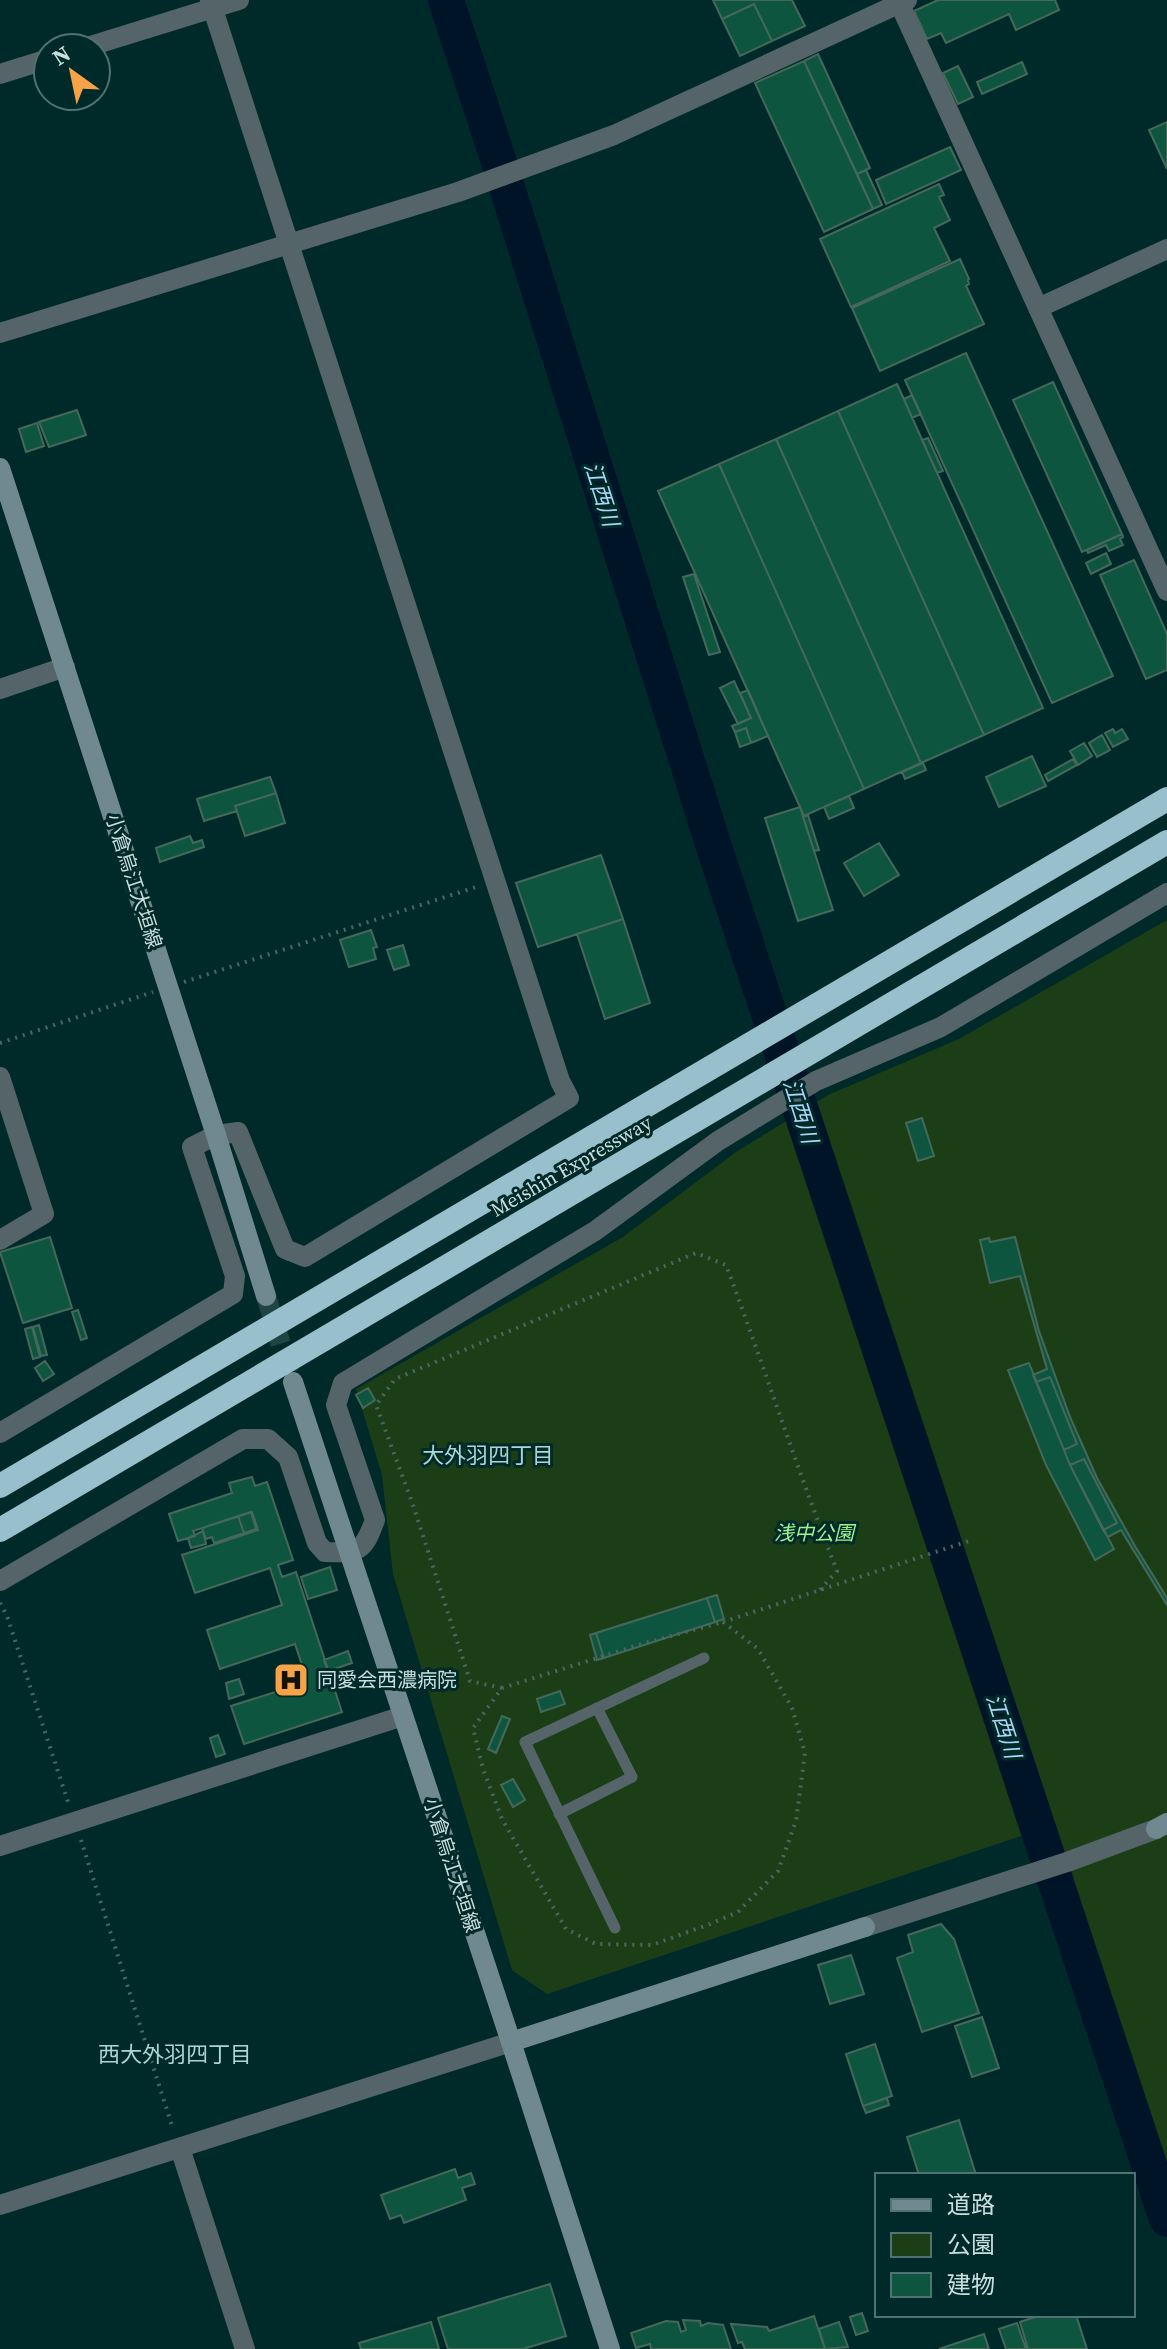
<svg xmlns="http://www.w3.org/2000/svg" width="1167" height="2349" font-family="'Source Serif 4','Noto Sans JP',serif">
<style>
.green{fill:#1b3e16}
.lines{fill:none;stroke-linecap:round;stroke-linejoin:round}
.river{stroke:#001428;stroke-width:36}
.building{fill:#0e5540;stroke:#46685a;stroke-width:2}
.secondary-tunnel{stroke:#1e4544;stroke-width:20;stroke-dasharray:20 10;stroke-linecap:butt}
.path{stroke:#466968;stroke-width:4;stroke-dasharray:2 6;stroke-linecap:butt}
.lane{stroke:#556469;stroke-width:11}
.street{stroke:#556469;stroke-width:20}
.secondary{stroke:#708991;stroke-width:20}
.highway{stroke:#98c0cc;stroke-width:24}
.labels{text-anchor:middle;stroke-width:6;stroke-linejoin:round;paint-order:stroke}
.street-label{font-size:20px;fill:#c9dedd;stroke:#002a29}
.park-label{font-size:20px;font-style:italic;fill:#9bf28f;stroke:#002a29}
.poi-label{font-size:20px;fill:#c9dedd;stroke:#002a29;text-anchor:start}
.water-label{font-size:22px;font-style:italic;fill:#aed6f7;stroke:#002a29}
.neighbourhood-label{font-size:22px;fill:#aad6d4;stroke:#002a29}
</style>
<rect width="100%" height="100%" fill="#002a29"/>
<path class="green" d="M1167,920V2219L1039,1830L547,1994L512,1970L393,1574L382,1475L356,1389L623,1237L736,1152L828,1095L959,1039Z"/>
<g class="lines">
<path class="river" d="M446,0L498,159L714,847L1167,2219"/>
</g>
<path class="building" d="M713,0H792L805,26L772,41L754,4L722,19Z
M938,0H1055L1059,10L1016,30L1009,14L946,43L941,33L927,39L914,11Z
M754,4L772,41L740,56L722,19Z
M818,54L870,168L857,174L804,61Z
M804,61L873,209L824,232L755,83Z
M1022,62L1027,74L982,94L977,82Z
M958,66L973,97L958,104L943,73Z
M1167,122V169L1149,130Z
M950,147L961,170L886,204L876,180Z
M866,170L882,205L873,209L857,174Z
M939,184L944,195L939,197L950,220L934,228L950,261L851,307L820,239Z
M960,259L969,279L968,280L969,284L966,286L984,324L880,371L852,308Z
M966,353L1113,676L1052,703L905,380Z
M1053,382L1122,534L1082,552L1013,400Z
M897,384L1043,708L984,735L838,411Z
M912,395L921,414L912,418L904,399Z
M77,410L86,435L49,447L39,422Z
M838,411L984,735L921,763L776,439Z
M37,423L44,446L26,452L19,429Z
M928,438L943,471L937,473L922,440Z
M776,439L921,763L864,789L719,464Z
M719,464L864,789L804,816L658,491Z
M1122,534L1123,537L1120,539L1123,545L1109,551L1106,545L1088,553L1087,550Z
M1106,553L1111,564L1091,574L1086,563Z
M1134,560L1167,634V670L1146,679L1100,575Z
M694,574L720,652L709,655L683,577Z
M734,681L751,718L738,724L720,688Z
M748,690L768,736L751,743L746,728L735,732L732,726L751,718L740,693Z
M746,728L751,743L740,747L735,732Z
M1113,729L1115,733L1122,729L1128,739L1113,747L1105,733Z
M1102,735L1110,750L1097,757L1089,743Z
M1084,743L1092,756L1078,765L1070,751Z
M1032,756L1046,786L999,807L986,777Z
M1073,759L1077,765L1048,781L1045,775Z
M923,763L926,770L905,779L902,772Z
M270,777L276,793L235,806L237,811L204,821L197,799Z
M276,793L285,823L245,836L235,806Z
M849,796L854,808L829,819L824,807Z
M800,807L833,910L798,921L765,818Z
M808,815L819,850L814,851L803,817Z
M190,836L193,843L202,840L204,847L160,862L156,848Z
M879,843L899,875L864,896L844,863Z
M601,855L623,919L538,947L516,883Z
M623,919L650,1003L605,1019L577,934Z
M371,930L377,947L373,948L376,959L349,967L340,940Z
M403,945L409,965L394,970L387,950Z
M922,1118L934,1156L918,1161L906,1123Z
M50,1237L72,1308L23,1323L0,1252Z
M1015,1237L1039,1331L1070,1417L1097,1478L1135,1546L1167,1598V1605L1121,1530L1108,1537L1105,1533L1103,1530L1117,1523L1084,1459L1070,1465L1064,1450L1077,1444L1050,1377L1036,1382L1033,1375L1047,1369L1020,1276L990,1283L980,1240L989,1238L990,1242Z
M78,1310L87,1338L81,1340L72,1312Z
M39,1325L47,1355L41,1356L33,1327Z
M32,1327L40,1357L33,1359L25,1329Z
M45,1361L54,1374L43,1381L35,1368Z
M1029,1363L1070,1465L1114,1549L1095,1560L1046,1465L1008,1370Z
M1050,1377L1077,1444L1064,1450L1036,1382Z
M368,1388L375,1400L363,1408L356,1395Z
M1084,1459L1117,1523L1103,1530L1070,1465Z
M252,1477L255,1486L267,1482L293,1560L278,1565L282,1577L296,1572L342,1712L244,1744L231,1706L307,1682L304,1673L295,1676L293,1668L302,1665L295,1644L220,1669L207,1630L282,1605L270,1568L195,1593L182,1555L258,1530L252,1512L193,1531L195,1536L178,1541L169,1514L232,1493L229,1483Z
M251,1512L256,1529L244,1533L238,1516Z
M238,1516L244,1533L214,1543L212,1537L206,1539L202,1528Z
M203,1531L206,1544L191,1548L188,1538Z
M330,1567L337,1590L308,1599L301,1577Z
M717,1595L724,1619L715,1622L707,1598Z
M707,1598L715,1622L604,1658L596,1633Z
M596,1633L604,1658L597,1660L590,1635Z
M348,1651L352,1663L328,1671L324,1660Z
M239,1679L244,1694L229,1699L226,1683Z
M560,1691L565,1704L541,1712L537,1699Z
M502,1716L510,1719L496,1753L488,1749Z
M218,1735L225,1754L216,1757L210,1738Z
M513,1779L525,1800L513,1807L501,1785Z
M941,1924L954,1939L979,2013L922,2032L897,1958L913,1952L908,1935Z
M851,1955L864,1994L830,2004L818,1965Z
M982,2017L999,2068L972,2077L955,2026Z
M875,2044L892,2096L863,2106L846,2054Z
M887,2098L889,2105L866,2113L863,2106Z
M959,2120L976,2175H919L907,2137Z
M455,2169L458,2178L471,2173L475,2184L462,2188L466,2200L404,2223L401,2215L390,2219L381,2195Z
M550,2284L566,2336L523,2349H448L438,2318Z
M862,2313L868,2331L856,2335L850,2317Z
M1041,2315H1076L1087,2349H1028L1020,2322Z
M814,2316L825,2349H745L742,2342L738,2343L731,2324L767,2327L769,2331Z
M683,2320L700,2321L701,2326L708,2323L723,2325L731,2349H651L650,2344L636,2348L631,2333L666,2321L678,2322L681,2332L686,2330Z
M431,2322L439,2349H361L359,2343Z
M839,2322L848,2347L825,2349L819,2329Z
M1017,2323L1026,2349H1006L999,2329Z
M984,2334L989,2349H939Z"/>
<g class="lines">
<path class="secondary-tunnel" d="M266,1296L290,1374"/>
<path class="path" d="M184,982L476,887
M0,1043L153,992
M0,1603L7,1616L69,1805
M723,1622L758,1649L792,1708L805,1753L796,1821L778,1871L738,1912L710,1924L652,1945L596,1944L566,1929L502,1819L483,1769L473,1728L502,1688L645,1643Z
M723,1622L972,1540
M502,1688L470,1681L413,1505L376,1405L395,1379L696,1253L726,1265C764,1366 797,1469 837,1571L818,1592
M81,1840L173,2129"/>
<path class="lane" d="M559,1814L632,1777L597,1708
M615,1928L525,1742L704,1658"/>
<path class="street" d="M898,0L1167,591
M84,48L239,0
M0,74L48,59
M1038,308L1167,249
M0,333L458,192L614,135L907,0
M0,689L65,667
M0,1077L44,1214L0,1240
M0,1433L233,1294L235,1276L192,1147L216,1135L238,1132L285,1249L305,1257L569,1098L560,1081L210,0
M0,1581L243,1439H268L288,1457L317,1543L325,1552C360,1553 363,1552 375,1520L336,1405L343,1383L595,1231L718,1141L816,1081L941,1027L1167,893
M0,1846L403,1716
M865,1927L1067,1862L1156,1829
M180,2148L245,2349
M0,2205L511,2042"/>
<path class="secondary" d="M0,468L216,1135L266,1296
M293,1382L511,2042L610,2349
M1156,1829L1167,1823
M511,2042L865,1927"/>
<path class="highway" d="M0,1486L1167,799
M0,1530L1167,842"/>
</g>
<defs>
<symbol id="hospital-square" viewBox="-11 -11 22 22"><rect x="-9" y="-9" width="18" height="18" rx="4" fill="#f6a247" stroke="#002a29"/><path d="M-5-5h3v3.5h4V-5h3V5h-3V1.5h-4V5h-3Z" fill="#111"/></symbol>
</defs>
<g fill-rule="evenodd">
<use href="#hospital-square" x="271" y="1660" width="40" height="40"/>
</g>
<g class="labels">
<g class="street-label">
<text transform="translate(134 881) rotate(72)" y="7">小倉烏江大垣線</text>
<text transform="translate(571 1166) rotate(-30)" y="7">Meishin Expressway</text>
<text transform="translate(452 1865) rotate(72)" y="7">小倉烏江大垣線</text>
</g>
<g class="park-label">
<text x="814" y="1540">浅中公園</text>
</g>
<g class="poi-label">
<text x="317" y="1687">同愛会西濃病院</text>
</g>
<g class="water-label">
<text transform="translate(602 494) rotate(72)" y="8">江西川</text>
<text transform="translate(801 1111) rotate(72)" y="8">江西川</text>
<text transform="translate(1004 1726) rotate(72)" y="8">江西川</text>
</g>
<g class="neighbourhood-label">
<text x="488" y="1463">大外羽四丁目</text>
<text x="175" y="2062">西大外羽四丁目</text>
</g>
</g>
<rect x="875" y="2173" width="260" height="144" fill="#002a29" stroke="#507271" stroke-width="2"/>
<rect x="891" y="2199" width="40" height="12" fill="#708991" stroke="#507271" stroke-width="2"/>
<text x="947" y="2213" font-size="24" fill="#c9dedd">道路</text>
<rect x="891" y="2233" width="40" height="24" fill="#1b3e16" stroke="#507271" stroke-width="2"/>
<text x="947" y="2253" font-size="24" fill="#c9dedd">公園</text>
<rect x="891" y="2273" width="40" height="24" fill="#0e5540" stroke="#507271" stroke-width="2"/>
<text x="947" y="2293" font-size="24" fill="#c9dedd">建物</text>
<g transform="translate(72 72) rotate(327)"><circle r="38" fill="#002a29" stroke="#507271" stroke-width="2"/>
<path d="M0-6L14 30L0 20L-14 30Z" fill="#f6a247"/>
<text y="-12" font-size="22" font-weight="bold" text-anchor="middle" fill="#c9dedd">N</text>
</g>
</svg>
